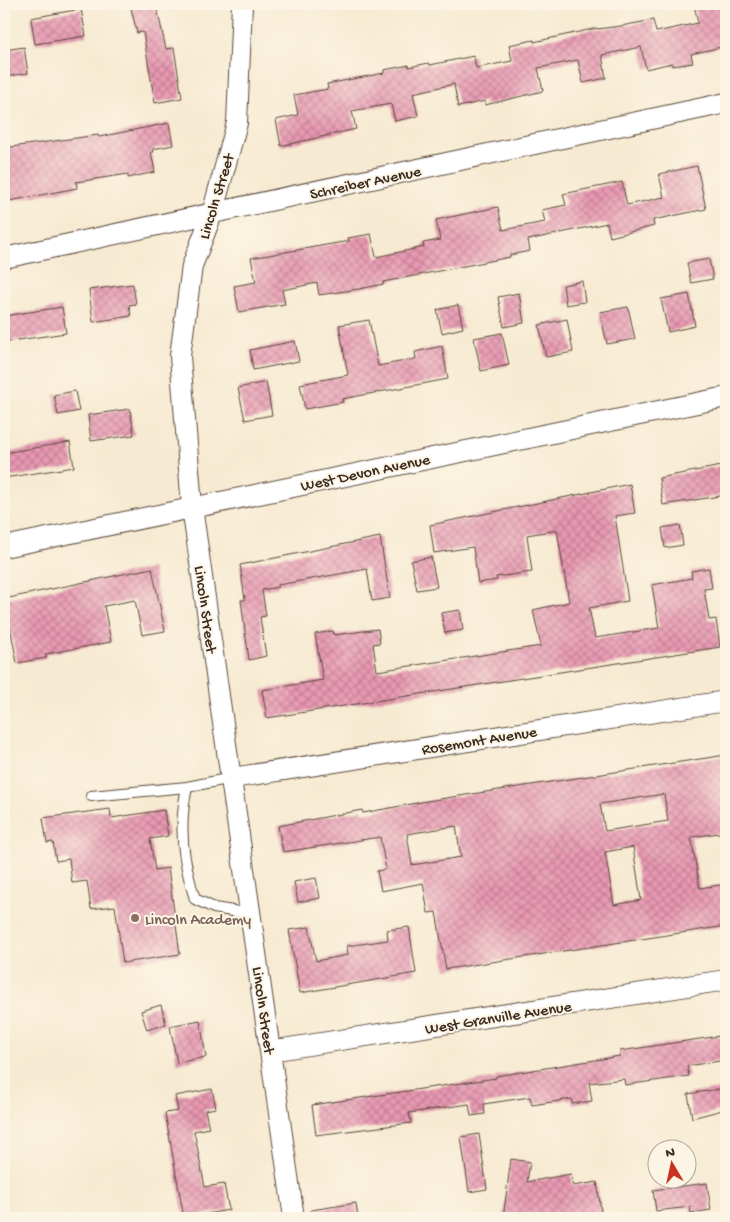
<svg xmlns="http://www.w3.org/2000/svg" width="730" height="1222" font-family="'Gochi Hand',sans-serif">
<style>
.building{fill:url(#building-cross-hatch);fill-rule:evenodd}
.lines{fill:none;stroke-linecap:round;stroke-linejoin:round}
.service-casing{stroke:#574739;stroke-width:12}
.minor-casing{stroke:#574739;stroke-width:22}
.service{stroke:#fff;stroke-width:10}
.minor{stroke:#fff;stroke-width:20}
.education-dot{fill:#8d6e63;stroke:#fcf5e5;stroke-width:2}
.labels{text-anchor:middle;stroke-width:4;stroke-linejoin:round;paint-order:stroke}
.street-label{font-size:16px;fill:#3b2a1e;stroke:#fcf5e5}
.education-label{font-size:16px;fill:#785e54;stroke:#fcf5e5;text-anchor:start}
</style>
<defs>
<pattern id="building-cross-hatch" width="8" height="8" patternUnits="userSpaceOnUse" patternTransform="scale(1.25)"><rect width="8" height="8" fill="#e999b3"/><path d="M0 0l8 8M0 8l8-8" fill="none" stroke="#be7d91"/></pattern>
</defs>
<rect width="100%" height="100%" fill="#fcf5e5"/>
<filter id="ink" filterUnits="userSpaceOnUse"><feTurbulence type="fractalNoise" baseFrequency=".02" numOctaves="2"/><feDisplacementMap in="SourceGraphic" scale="10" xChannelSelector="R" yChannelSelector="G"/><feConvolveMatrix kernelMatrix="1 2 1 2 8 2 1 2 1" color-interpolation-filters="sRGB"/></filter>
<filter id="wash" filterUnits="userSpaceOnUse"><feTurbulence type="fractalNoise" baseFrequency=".0096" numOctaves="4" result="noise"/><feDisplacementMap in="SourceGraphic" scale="20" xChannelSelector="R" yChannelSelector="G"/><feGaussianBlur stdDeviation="1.12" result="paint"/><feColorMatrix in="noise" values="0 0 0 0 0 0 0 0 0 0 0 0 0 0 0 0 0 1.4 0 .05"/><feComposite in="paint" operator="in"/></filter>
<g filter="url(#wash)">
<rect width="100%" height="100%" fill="#f7ead2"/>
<g id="blocks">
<path class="building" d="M130,4H156L166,49L174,48L182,98L155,103L143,32L137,33Z
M694,4H726V22L722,23L726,46L691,54L693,63L672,66V63L646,69L641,47L602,55L606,78L583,83L578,60L538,68L543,91L485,105V101L458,107L454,84L413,93L418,116L395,121L391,104L352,111L356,129L281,146L276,120L298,115L294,95L328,89L327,84L384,73V70L409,65V67L429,63L430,65L474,56L476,68L512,61L509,45L534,40V42L597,28V29L621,26L653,20L656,32L698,23Z
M81,9L86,36L35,44L31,18Z
M24,47L28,73L4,77V50Z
M169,123L173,145L153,149L154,152H151L155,172L128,178V174L76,182L77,188L4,202V148L98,135L99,137Z
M697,166L706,209L653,220L654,226L610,237L607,223L528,240L530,251L510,255V257L383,282L384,284L359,289L319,295L317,283L282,290L285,304L239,312L234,286L256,282L251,258L349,241L348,238L371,234L376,257L424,247L423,243L440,240L436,220L498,207L503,230L545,222L542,210L566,205L563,194L622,182L627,205L664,197L659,174Z
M709,259L713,279L691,283L687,263Z
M582,281L585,302L566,305L563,285Z
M133,284L136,304L129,305L131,316L93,322L89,290Z
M519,293L524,323L504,327L498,297Z
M689,294L695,326L668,332L661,299Z
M458,305L463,328L442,333L437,310Z
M62,307L66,333L4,342V316Z
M628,307L635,339L607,344L600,312Z
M567,319L573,352L546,357L539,325Z
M369,320L378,366L416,359L415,352L442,346L448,379L342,399L343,402L305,409L300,384L348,375L339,325Z
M502,333L509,365L481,371L474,338Z
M295,341L299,361L253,370L250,350Z
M266,382L272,415L245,420L238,388Z
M75,391L79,411L58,415L54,395Z
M130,409L134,435L91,441L88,415Z
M70,442L74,467L4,478V453Z
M726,465V495L663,505L659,478Z
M630,484L635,513L615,516L628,601L589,608L595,638L659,628L652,585L692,578L691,571L709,568L712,588L704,589L709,620L716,619L720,647L267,718L262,690L323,680L315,634L333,631L334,635L378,629L380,643L373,644L377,671L541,646L533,610L569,602L557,530L527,535L532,572L496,577L497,580L478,583L473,547L434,553L430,525Z
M680,525L683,545L665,548L662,528Z
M380,537L390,598L372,601L367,569L278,585V587L262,590L266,616L260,617L266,656L249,660L241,600H245L240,565Z
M431,557L437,587L417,590L411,561Z
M152,568L165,631L142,635L135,600L104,606L111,642L46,654V658L17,663L10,626L4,628V599Z
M460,610L463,630L445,633L441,613Z
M726,755V832L691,837L700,888L726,884V926L446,969L436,912L428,913L423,883L381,891L377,871L386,869L380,837L283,852L278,826L362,810L363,813L427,801ZM664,794L668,821L605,831L600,804ZM456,826L461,857L412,865L407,834ZM633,847L641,900L614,905L605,852Z
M110,809L111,818L164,810L168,836L150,839L155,870L168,868L180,954L123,963L115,906L91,909L87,881L72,883L69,859L56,861L53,842L47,843L43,818Z
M316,878L320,898L298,902L294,882Z
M309,927L316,961L348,955L347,946L388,940L387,930L409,927L416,973L300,993L289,930Z
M161,1005L166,1024L147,1030L141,1011Z
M200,1020L206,1057L177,1063L170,1026Z
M726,1035V1060L687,1066L689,1076L625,1085L624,1079L589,1083L592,1101L572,1104V1099L532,1105L530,1097L484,1104L485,1114L471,1116L469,1104L409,1113L411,1123L316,1135L312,1105L496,1078V1076L620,1056V1051Z
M726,1088V1109L692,1118L688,1094Z
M212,1089L216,1108L205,1110L209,1128L194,1131L205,1187L224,1184L229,1210L184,1218L165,1113L178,1111L175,1096Z
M479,1134L487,1189L469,1192L461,1137Z
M511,1159L530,1162L527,1182L571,1174L573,1186L597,1182L602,1218H503Z
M707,1183L711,1210L691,1213L690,1207L656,1211L653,1190Z
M356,1203L358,1218H312L311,1210Z"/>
</g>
</g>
<g filter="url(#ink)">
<use href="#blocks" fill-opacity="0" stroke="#574739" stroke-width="1"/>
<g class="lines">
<defs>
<path id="service" d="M232,778L187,787C178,827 183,861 195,899L214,908L251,914
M91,796L187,787"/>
<path id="minor" d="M242,4L237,123L212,214L192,266L180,356L192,507L294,1218
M4,258L726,103
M4,547L726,397
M232,778L726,701
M270,1051L726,980"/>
</defs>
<use href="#service" class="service-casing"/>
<use href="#minor" class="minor-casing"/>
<use href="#service" class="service"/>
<use href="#minor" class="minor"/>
</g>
</g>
<circle class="education-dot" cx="135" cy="918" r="5"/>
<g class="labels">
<g class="street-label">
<text transform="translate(365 181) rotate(-12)" y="6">Schreiber Avenue</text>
<text transform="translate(215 196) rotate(-73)" y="6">Lincoln Street</text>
<text transform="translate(365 471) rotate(-12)" y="6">West Devon Avenue</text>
<text transform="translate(207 609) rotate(82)" y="6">Lincoln Street</text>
<text transform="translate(479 739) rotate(-9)" y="6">Rosemont Avenue</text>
<text transform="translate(265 1010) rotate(82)" y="6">Lincoln Street</text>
<text transform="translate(498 1016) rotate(-9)" y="6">West Granville Avenue</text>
</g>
<g class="education-label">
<text x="145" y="924">Lincoln Academy</text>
</g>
</g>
<rect width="730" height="1222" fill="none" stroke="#fcf5e5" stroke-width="20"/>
<g transform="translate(672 1164) rotate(351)"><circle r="24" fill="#fcf5e5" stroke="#afa495"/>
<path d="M0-4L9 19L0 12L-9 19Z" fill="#c8321e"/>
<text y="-8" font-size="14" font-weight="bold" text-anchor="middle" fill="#3b2a1e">N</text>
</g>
</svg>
